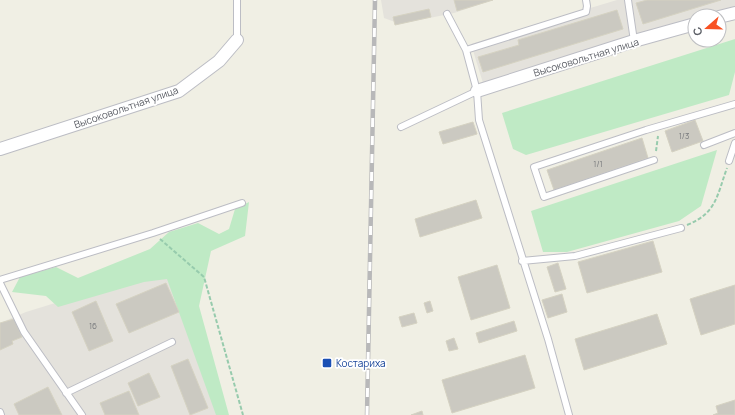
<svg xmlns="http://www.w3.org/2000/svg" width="735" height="415" font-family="Manrope,sans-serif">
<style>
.industrial{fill:#e4e2dc}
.green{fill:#bfeac5}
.building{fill:#cbc9c1;stroke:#d5d2c2}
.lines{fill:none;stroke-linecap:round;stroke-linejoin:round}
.service-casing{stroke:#bcbdc4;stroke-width:8}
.minor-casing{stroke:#bcbdc4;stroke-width:14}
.path{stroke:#97cbad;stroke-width:2;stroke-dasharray:4 2;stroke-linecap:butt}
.service{stroke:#fff;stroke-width:6}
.minor{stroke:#fff;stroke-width:12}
.rail-casing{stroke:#b8b8b9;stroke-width:4.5}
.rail{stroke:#fff;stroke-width:3;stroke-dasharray:9;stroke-linecap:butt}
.transit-dot{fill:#1a4fb4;stroke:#fff;stroke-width:1.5}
.labels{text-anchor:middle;stroke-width:3.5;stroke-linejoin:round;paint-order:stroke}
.number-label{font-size:8px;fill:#787a7d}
.street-label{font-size:10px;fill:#5c5f66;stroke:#fff}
.transit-label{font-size:10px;fill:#164399;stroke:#fff;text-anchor:start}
</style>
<rect width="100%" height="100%" fill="#f0efe4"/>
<path class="industrial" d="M381,0H493L454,13L395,25V22L384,18Z
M617,0H735V9L710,16H695V21L483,83L471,44Z
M169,268L220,415H0V323L26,312Z"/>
<path class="green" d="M735,39V72L729,95L526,155L513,149L502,113Z
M717,150L701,206L679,221L567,252H543L531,211Z
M249,202L245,236L211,251L199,306L229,415H216L167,279L144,282L58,307L46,296L12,292L20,277L56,267L78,278L150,249L169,232L198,223L219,234L229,229L235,209Z"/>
<path class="building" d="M454,0H493L457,11Z
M647,0H721L643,24L636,3Z
M429,9L431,17L395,25L393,17Z
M617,10L623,29L483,72L478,57L519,45L518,40Z
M695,120L703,141L672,152L665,131Z
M473,122L477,134L443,144L439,132Z
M642,138L648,158L554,190L547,170Z
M476,200L482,218L420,237L415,219Z
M653,241L662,272L587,293L578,262Z
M558,263L566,289L555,292L547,267Z
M497,265L510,308L471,320L458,277Z
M166,283L179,312L129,333L116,304Z
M735,285V324L701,335L690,299Z
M562,294L567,312L548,318L542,300Z
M96,301L113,341L89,351L72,312Z
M430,301L433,311L427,313L424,303Z
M414,313L417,323L402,327L399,317Z
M657,314L667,344L584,370L575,339Z
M14,319L22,337L12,341L13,344L0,350V323Z
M514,321L517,331L479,343L476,333Z
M454,338L458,349L449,351L446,341Z
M525,355L535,388L452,413L442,380Z
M188,359L208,408L190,415L171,366Z
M149,373L160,397L138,406L128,383Z
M48,387L62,415H19L14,404Z
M129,391L139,415H105L100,403Z
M735,400V415H713L718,413L716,406Z
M422,411L423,415H411Z"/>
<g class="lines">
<defs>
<path id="service" d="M628,0L634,41
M447,14L466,50L477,91L479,120L548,339L569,415
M237,40V0
M466,50L586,12L587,6L586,0
M401,127L477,91
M704,145L735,133
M654,160L544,197L534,167L646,130L735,104
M729,161L735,143
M522,261L575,256L681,228
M0,280L153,233L242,203
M0,283L24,332L82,415
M66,393L172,342
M0,412L1,415"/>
<path id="minor" d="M719,17L735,13
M477,91L634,41L695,24
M0,149L179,91L219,61L237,40"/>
</defs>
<use href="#service" class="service-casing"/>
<use href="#minor" class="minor-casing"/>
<path class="path" d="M656,151L658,136
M687,225C717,213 717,195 727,168
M160,239L204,277L243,415"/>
<use href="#service" class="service"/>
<use href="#minor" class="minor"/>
<defs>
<path id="rail" d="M367,415L375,0"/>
</defs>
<use href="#rail" class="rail-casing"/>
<use href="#rail" class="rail"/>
</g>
<rect class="transit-dot" x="322" y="358" width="10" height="10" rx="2"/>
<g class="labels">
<g class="number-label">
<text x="684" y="139">1/3</text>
<text x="598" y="167">1/1</text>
<text x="93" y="329">16</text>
</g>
<g class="street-label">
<text transform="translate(586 57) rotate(-17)" y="4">Высоковольтная улица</text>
<text transform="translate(126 107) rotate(-19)" y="4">Высоковольтная улица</text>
</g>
<g class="transit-label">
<text x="336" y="367">Костариха</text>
</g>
</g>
<g transform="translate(707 28) rotate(250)"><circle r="19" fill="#ffffff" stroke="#bebfc2"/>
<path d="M0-3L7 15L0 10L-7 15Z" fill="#f85122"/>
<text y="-6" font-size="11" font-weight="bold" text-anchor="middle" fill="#5c5f66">С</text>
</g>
</svg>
